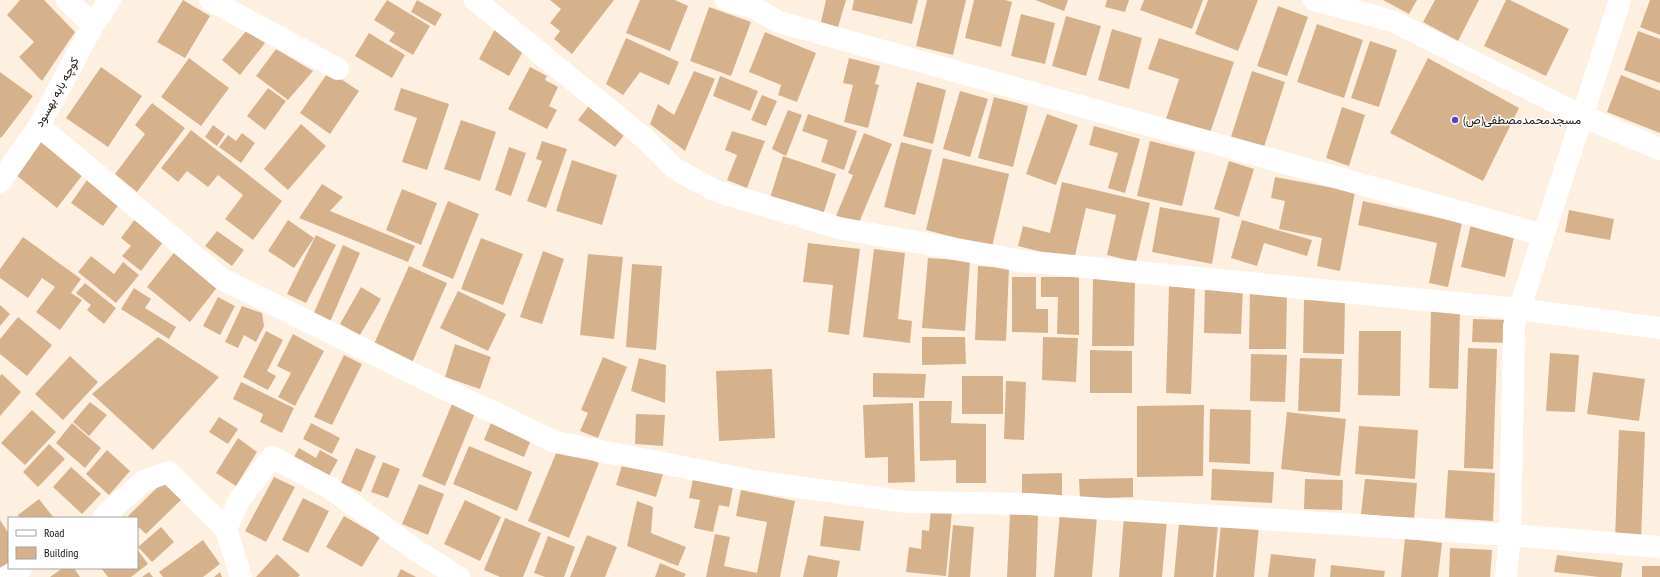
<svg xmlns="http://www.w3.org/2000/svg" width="1660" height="577" font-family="'PT Sans Narrow',Vazirmatn,sans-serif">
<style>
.building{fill:#d6b28c}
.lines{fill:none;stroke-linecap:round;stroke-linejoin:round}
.street{stroke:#fff;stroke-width:22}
.poi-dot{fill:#5945be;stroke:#fff;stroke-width:1.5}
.labels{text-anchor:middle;stroke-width:3;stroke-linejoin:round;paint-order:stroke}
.street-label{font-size:12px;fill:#1c1712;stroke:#fff}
.poi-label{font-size:12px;fill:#1c1712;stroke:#fff;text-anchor:start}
</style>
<rect width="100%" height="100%" fill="#fef0e1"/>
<path class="building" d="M20,0H44L75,32L42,81L19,57L34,42L7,15Z
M183,0L210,16L185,58L157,42Z
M387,0L430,26L413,55L389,41L395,33L374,20Z
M417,0L442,14L435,26L411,12Z
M550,0H614L572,54L554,39L560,31L550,23L561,9Z
M640,0H675L688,6L670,51L626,33Z
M826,0H846L838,27L821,22Z
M854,0H918L912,24L852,10Z
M927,0H966L953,55L916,46Z
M974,0H1005L1012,2L1001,47L965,38Z
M1035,0H1068L1064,11Z
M1107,0H1129L1125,12L1105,7Z
M1144,0H1203L1192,29L1140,10Z
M1208,0H1258L1238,51L1195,34Z
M1383,0H1417L1409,14Z
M1435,0H1479L1458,41L1423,22Z
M1506,0H1510L1569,29L1546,76L1484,46Z
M1650,0H1660V35L1640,27Z
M1278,6L1308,17L1287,76L1257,66Z
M709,7L751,22L731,76L690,61Z
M1021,14L1055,23L1045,64L1011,56Z
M1066,16L1101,26L1086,76L1052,66Z
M1317,24L1363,40L1344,98L1297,82Z
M495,29L526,46L509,76L479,59Z
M1112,29L1142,38L1129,89L1098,80Z
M246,31L265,43L240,75L222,60Z
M1638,31L1660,39V83L1624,70Z
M765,32L816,53L797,102L778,95L781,85L749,72Z
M369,33L405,55L392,78L355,56Z
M626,38L679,62L669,85L640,72L623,95L606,84Z
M1159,38L1234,62L1209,136L1165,122L1179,79L1148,69Z
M1370,41L1397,50L1379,107L1351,98Z
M276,49L313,71L288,100L256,76Z
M189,58L229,88L201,126L161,97Z
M849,58L880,66L875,84L879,85L868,128L844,122L853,85L843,83Z
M1428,58L1519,108L1483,181L1390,133Z
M101,67L142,96L108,147L66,118Z
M530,67L547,76L545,80L558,87L549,106L557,110L547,129L508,109Z
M329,71L359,91L330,134L300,113Z
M694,71L715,79L685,151L650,124L658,104L674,115Z
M1252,71L1285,82L1263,150L1230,140Z
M0,72L33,96L1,138L0,137Z
M1621,75L1660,91V133L1607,112Z
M720,76L758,91L750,111L713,96Z
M917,82L946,90L933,144L903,136Z
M268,88L286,101L265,130L247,116Z
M401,88L449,104L427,170L402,162L417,118L394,110Z
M960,91L988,99L970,157L943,149Z
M762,95L777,101L766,126L751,120Z
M994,97L1028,106L1013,167L978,158Z
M152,103L185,128L137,192L115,174L145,134L135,125Z
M591,103L628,130L615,147L578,120Z
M1342,107L1365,115L1349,166L1326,158Z
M788,110L802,115L786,156L772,149Z
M808,114L857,131L844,170L821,162L828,140L802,131Z
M1047,114L1078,125L1056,185L1026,174Z
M461,120L496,132L480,181L444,169Z
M301,124L326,146L288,190L264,169Z
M213,125L225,134L217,146L205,137Z
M1094,126L1140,139L1125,193L1108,188L1118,153L1089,145Z
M191,130L282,201L253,240L225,219L243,195L218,175L208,187L187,171L178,182L161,168Z
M732,131L765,141L747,188L727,180L737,155L725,150Z
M242,133L255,143L241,163L219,147L228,135L236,141Z
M864,133L892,144L858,225L836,216L853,175L848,173Z
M42,140L84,173L57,208L16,175Z
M542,141L567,149L546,208L527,201L542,161L536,159Z
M1150,141L1195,152L1182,206L1137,196Z
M901,142L932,150L915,215L884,207Z
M509,147L526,153L511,196L495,190Z
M783,156L836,174L823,215L770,198Z
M943,158L1009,174L992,247L926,230Z
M572,160L617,175L602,225L556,211Z
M1229,161L1254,169L1239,217L1214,209Z
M1275,177L1355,192L1340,271L1317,266L1322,238L1279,229L1285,201L1271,198Z
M87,180L120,203L103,226L71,203Z
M1062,182L1150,203L1136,262L1107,255L1116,215L1086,208L1074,260L1018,246L1023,226L1050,233Z
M322,184L343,197L330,211L415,246L408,262L299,218Z
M402,189L437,203L421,245L386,230Z
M448,201L479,214L453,279L422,266Z
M1363,201L1462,223L1448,287L1429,283L1437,243L1358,225Z
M1160,207L1220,218L1212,264L1152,252Z
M1569,210L1614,219L1610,240L1565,232Z
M138,215L167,237L141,271L122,256L131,246L121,238Z
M288,220L314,238L294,268L268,251Z
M1242,220L1312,240L1307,256L1264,243L1257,266L1231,258Z
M1471,224L1515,233L1505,277L1461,267Z
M217,231L244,250L232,266L205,246Z
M316,235L336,245L306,303L287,294Z
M23,237L81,279L71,293L82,300L60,330L36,312L55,287L42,278L28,298L0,278V269Z
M481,238L523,254L503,305L461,289Z
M808,243L860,249L849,335L828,332L833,285L803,282Z
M343,245L360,253L330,322L313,315Z
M874,249L905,253L898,319L912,321L910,343L863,337Z
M176,250L219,285L190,322L147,287Z
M543,251L564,259L542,324L520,317Z
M588,254L623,257L614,339L580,335Z
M91,256L114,274L123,262L139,275L116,303L78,272Z
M928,258L970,261L965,331L922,328Z
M632,264L662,266L656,350L626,347Z
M409,266L447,283L412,363L373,346Z
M978,266L1009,268L1006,341L975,340Z
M1093,276H1135L1134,346H1092Z
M1012,277H1036V309H1048V333L1012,332Z
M1041,277H1079V335L1057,334L1058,297H1041Z
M85,283L116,308L104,324L87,310L91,305L76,293Z
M1169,286L1195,287L1191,394L1166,393Z
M1205,286L1243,288L1241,334L1204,333Z
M361,287L381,299L360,335L340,324Z
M134,288L151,299L145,308L176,327L169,339L121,309Z
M1250,290L1287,291L1286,349H1249Z
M458,291L506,314L488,351L440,328Z
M218,297L235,306L220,335L203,326Z
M1304,300L1345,301L1344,354L1303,353Z
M0,305L10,314L0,326Z
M242,306L262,313L264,326L256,342L244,335L238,348L225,342Z
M1431,311L1460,312L1458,389L1429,388Z
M18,317L52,345L27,376L0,354V339Z
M1473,319L1510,320V343L1472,342Z
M266,331L283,340L267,371L276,376L268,390L243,377Z
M1359,331H1401L1400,396L1358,395Z
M293,334L324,351L295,406L278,397L291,373L277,366Z
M158,337L219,377L153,450L92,394Z
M922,337H965L966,364L922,365Z
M1043,337L1078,338L1076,382L1042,380Z
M455,344L491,357L480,389L445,377Z
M1468,348L1497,349L1493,469L1464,468Z
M1090,350L1132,351V393H1090Z
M1550,353L1579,355L1575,412L1546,411Z
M1251,354L1287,355L1285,402L1250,401Z
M344,355L362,364L332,425L314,417Z
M70,356L98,382L63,420L35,394Z
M603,357L627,367L598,438L580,431L588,413L581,410Z
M639,358L666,365L665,403L631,391Z
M1300,358L1342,359L1340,412L1298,411Z
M772,369L775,438L719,441L716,371Z
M1593,372L1645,379L1639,421L1587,414Z
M873,373L926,374L924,398L873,397Z
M2,374L21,392L0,416V376Z
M962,376H1003V414H962Z
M1006,381L1026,382L1024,440L1004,439Z
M241,382L294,408L282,433L260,422L263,414L233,399Z
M919,401H952L951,423L986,424V483H956V460L920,461Z
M90,402L107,415L89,436L73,422Z
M913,403L915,482L888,483V457L865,458L863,405Z
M452,404L475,413L445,486L422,476Z
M1204,405L1203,476L1137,477V406Z
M1210,409L1251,410L1250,464L1209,462Z
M32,410L56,432L25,465L1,443Z
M1287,412L1346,419L1340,476L1281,469Z
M636,414L665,415L663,446L635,444Z
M219,417L238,429L228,444L209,432Z
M492,420L532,437L524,457L484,440Z
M72,423L101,448L85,468L56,443Z
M311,423L340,438L332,454L303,439Z
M1359,426L1418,430L1415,479L1355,474Z
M1619,430L1645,432L1641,541L1615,540Z
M238,438L257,452L236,486L216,473Z
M49,444L65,459L38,487L23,472Z
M469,446L532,472L517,511L453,484Z
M559,446L599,463L569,538L528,521Z
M299,448L316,458L320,450L338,460L325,483L290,463Z
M356,448L376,456L361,492L341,483Z
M107,450L130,471L109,495L86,474Z
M383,462L400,469L388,498L371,492Z
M623,462L663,474L656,497L616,485Z
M71,467L101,494L82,514L53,487Z
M1212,469L1274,472L1272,503L1211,500Z
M1448,470L1495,473L1493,521L1445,518Z
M1062,473V496L1022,497V474Z
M274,477L295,487L266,542L245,531Z
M1133,478V497L1080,499L1079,479Z
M693,479L733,487L729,507L719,505L713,532L694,528L700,500L689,498Z
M1305,479L1343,480L1342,510L1304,509Z
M1365,479L1417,483L1414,519L1361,514Z
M164,481L182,499L146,534L137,526V518H130L128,516Z
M419,484L444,494L428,535L402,524Z
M741,490L795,501L780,577H706L715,534L730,537L724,566L757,573L767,522L736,516Z
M303,498L329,511L308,553L282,540Z
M39,499L54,518H20L18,515Z
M465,500L501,517L480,561L444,544Z
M637,501L653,507L651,533L686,547L678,566L627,546Z
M931,508L952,511L946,576L906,572L909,547L921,549L922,530L929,531Z
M1010,513L1038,515L1036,577H1007Z
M1060,513L1097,517L1092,577H1054Z
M344,516L380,537L362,567L326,547Z
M824,516L864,521L860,551L820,546Z
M1124,516L1167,520L1162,577H1119Z
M505,518L541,533L523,577H500L484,570Z
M0,520L9,534V564L0,569Z
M1179,523L1218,526L1213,577H1174Z
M1221,523L1259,526L1254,577H1216Z
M953,525L974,527L970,577H948Z
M161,527L174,542L152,562L138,547Z
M587,535L617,547L605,577H570Z
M548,536L575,547L564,577H545L534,573Z
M1405,538L1442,543L1438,577H1401Z
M203,540L220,564L203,577H163L159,572Z
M1450,548L1492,550L1490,577H1449Z
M137,549L148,564L131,577H108L101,568H137Z
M277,554L300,575L298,577H256Z
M1271,554L1316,559L1314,577H1268Z
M808,555L840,561L837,577H803Z
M1557,555L1623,563L1621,577H1599L1554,572Z
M660,563L686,574L684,577H655Z
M1331,565L1385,571L1384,577H1330Z
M1642,566H1660V577H1642Z
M63,568H74L80,577H50Z
M401,569L416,577H397Z
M149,572L153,577H142Z
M220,572L222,577H214Z"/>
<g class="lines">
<path class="street" d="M67,0L93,25
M210,0L338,69
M475,0L644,138L675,169L716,191L839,228L1022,261L1519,309L1660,328
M726,0L754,8L779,22L1543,235
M1314,0L1392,21L1582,116L1660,149
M39,126L222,279L418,376L555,442L754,481L907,502L1028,504L1510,535L1660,547
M0,182L39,126L93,25L110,0
M103,518L123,499L144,481L168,472L226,529L241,577
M226,529L240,499L272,457L330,488L417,551L459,577
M6,577L21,568
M1506,577L1510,535L1514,326L1620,0"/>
</g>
<circle class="poi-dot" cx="1455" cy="120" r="4"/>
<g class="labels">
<g class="street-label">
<text transform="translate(57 92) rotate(-61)" y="4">کوچه بابه بهسود</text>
</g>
<g class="poi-label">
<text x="1463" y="124">مسجدمحمدمصطفی(ص)</text>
</g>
</g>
<rect x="8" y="517" width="130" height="52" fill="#ffffff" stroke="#a4a2a0"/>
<rect x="16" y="530" width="20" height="6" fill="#ffffff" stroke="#a4a2a0"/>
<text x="44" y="537" font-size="12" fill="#1c1712">Road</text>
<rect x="16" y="547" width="20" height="12" fill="#d6b28c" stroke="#a4a2a0"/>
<text x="44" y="557" font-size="12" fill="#1c1712">Building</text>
</svg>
